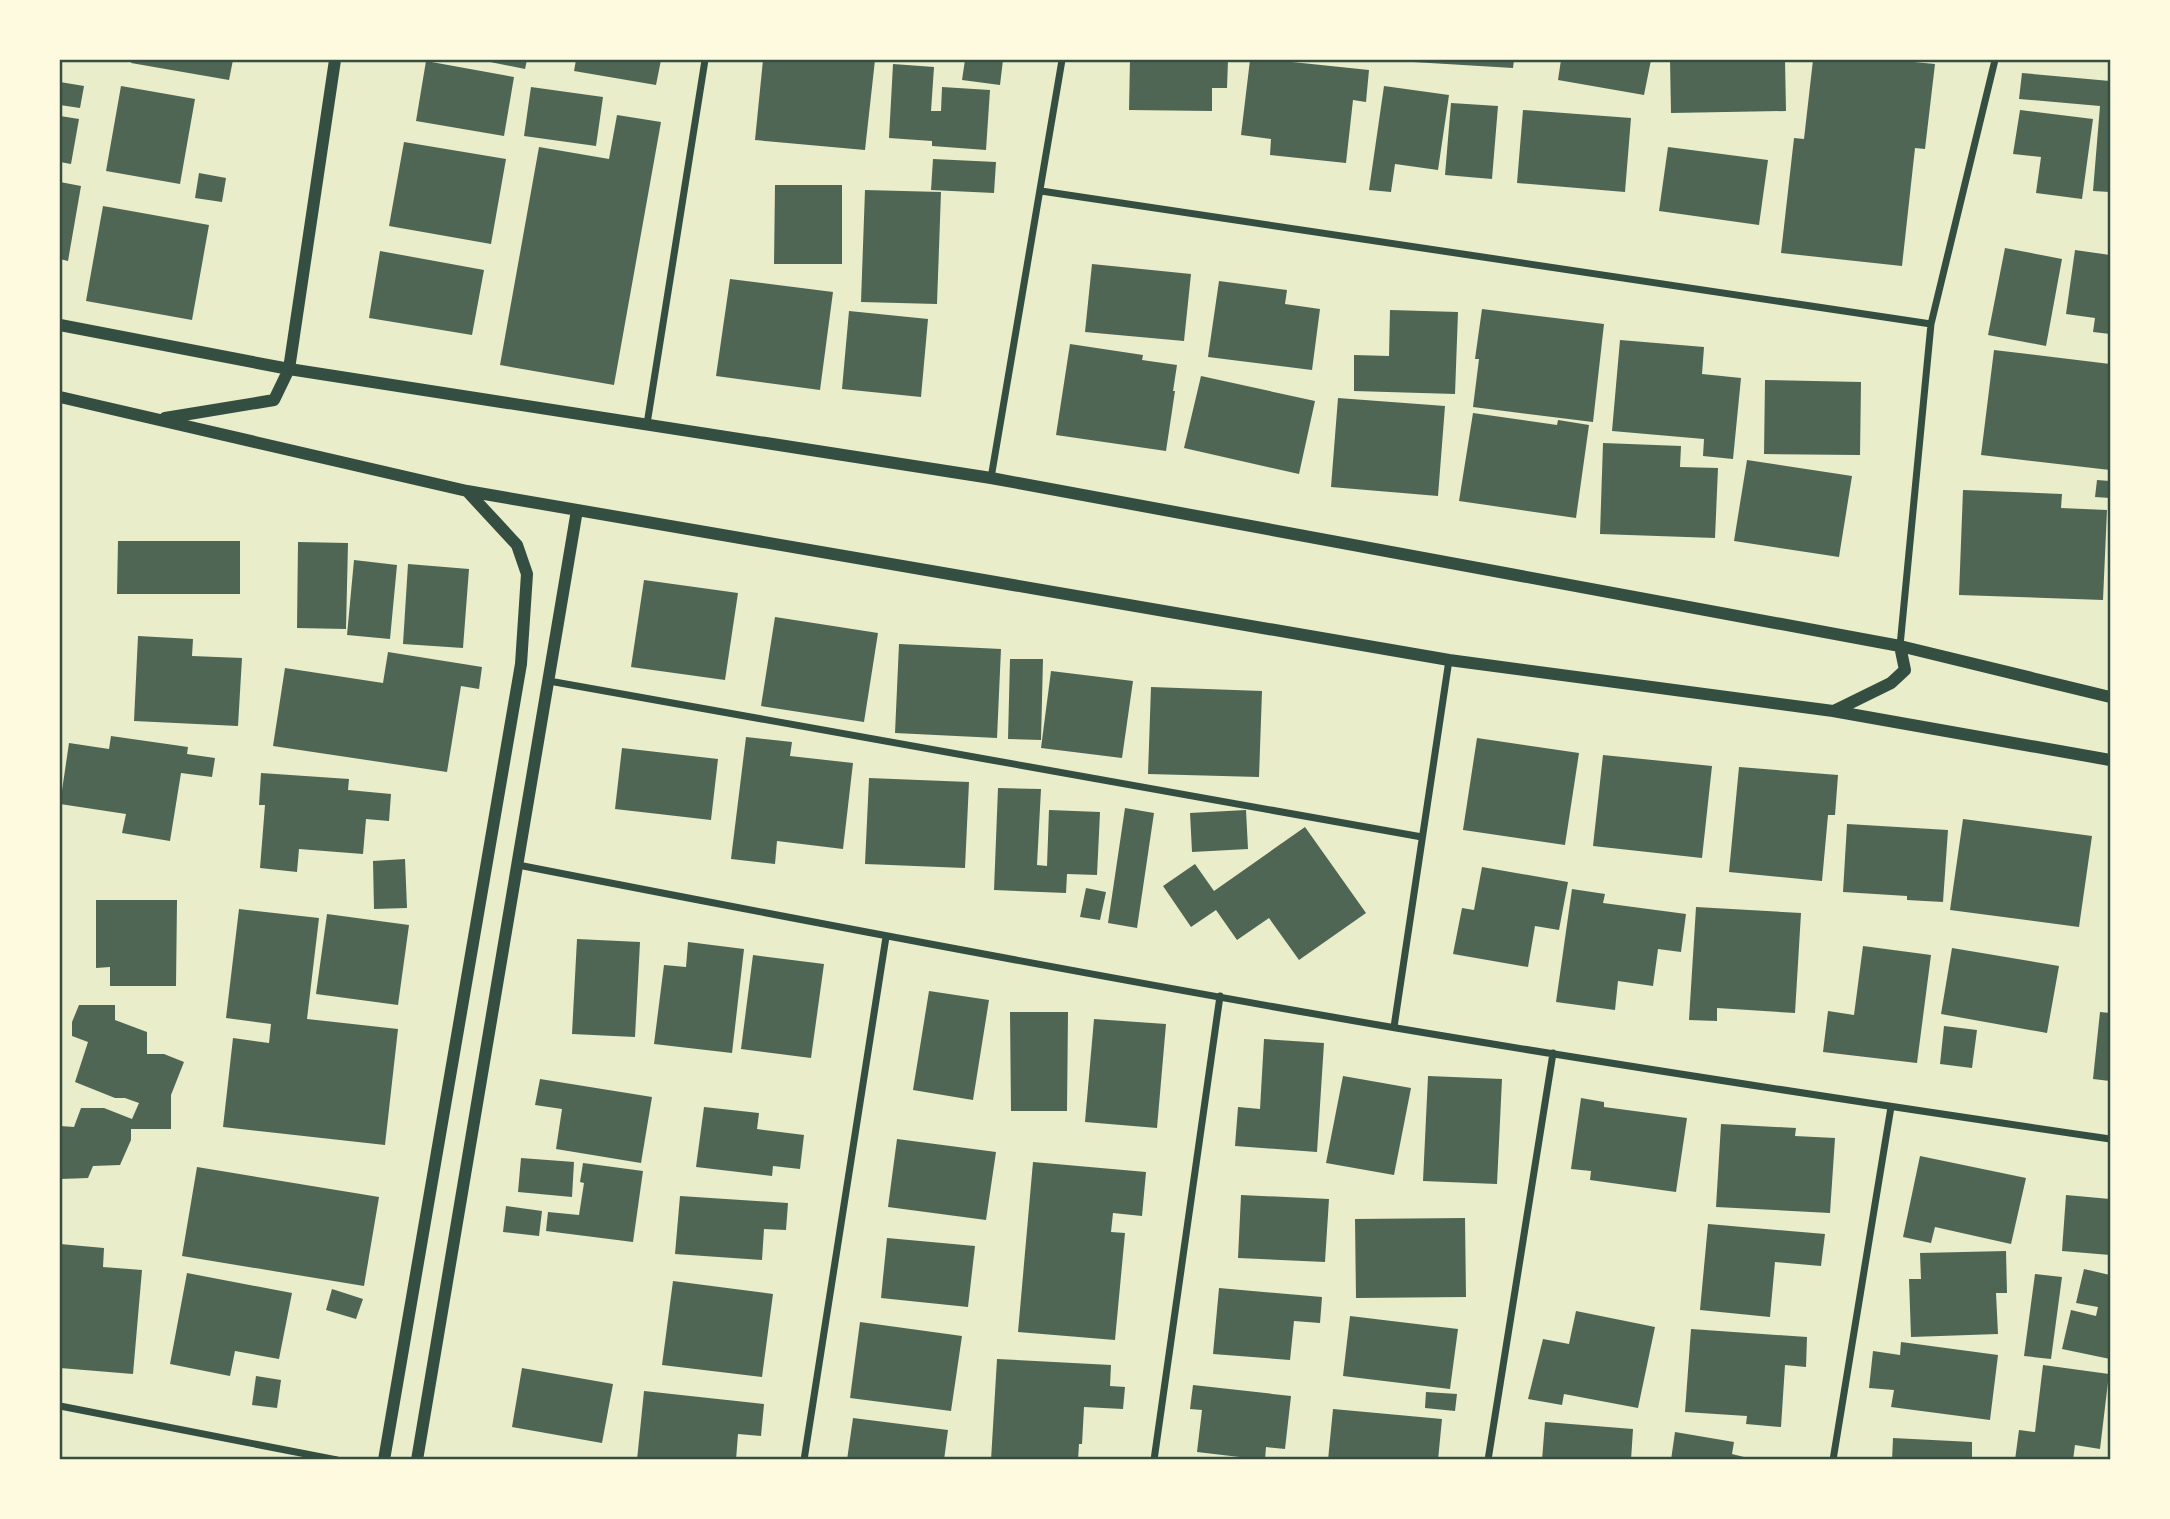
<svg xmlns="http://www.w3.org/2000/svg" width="2170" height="1519" font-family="Arial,sans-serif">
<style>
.building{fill:#4f6655}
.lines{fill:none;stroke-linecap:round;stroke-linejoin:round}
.minor{stroke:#344e41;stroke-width:7}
.tertiary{stroke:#344e41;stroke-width:12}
.neatline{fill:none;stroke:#344e41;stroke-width:2.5}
</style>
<rect width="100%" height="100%" fill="#e9edc9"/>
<path class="building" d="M132,60H233L229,80L131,63Z
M480,60H527L525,69Z
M576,60H661L656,85L574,71Z
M763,60H875L865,150L755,140Z
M965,60H1003L1000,85L962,80Z
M1130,60H1228L1227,88H1212V111L1129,110Z
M1250,60H1273L1369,70L1366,102L1353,100L1346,163L1270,155L1271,139L1241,135Z
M1413,60H1514L1513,68L1413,62Z
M1561,60H1651L1644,95L1558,80Z
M1670,60H1785L1786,111L1671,113Z
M1813,60H1893L1935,64L1925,149L1915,148L1902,266L1781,253L1794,138L1804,139Z
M426,61L514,77L504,136L416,121Z
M893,64L934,67L931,111H941L942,87L990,90L986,150L932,146V141L889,138Z
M2022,73L2110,81V192L2093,191L2100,106L2019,99Z
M60,82L84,86L80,108L60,105Z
M121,86L195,99L180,184L106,171Z
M1384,86L1449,95L1438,170L1395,164L1391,192L1369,190Z
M531,87L603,97L596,146L524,136Z
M1451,103L1498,106L1492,179L1445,175Z
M1523,110L1631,118L1625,192L1517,183Z
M2020,110L2093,119L2082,199L2036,193L2041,157L2013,154Z
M617,115L661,122L614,385L500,365L539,147L609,159Z
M60,116L79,119L71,164L60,162Z
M404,142L506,159L491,244L389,226Z
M1668,147L1768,160L1759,225L1659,211Z
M933,159L996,162L994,193L931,190Z
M199,173L226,178L222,202L195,198Z
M60,182L81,186L68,261L60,259Z
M775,185H842V264H774Z
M865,190L941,192L937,304L861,302Z
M103,206L209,225L192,320L86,301Z
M2005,248L2062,259L2046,346L1988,335Z
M2075,250L2110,255V334L2093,332L2095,318L2066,314Z
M380,251L484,270L472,335L369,318Z
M1092,264L1191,274L1184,341L1085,332Z
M730,279L833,292L820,390L716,376Z
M1219,281L1287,290L1285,304L1320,309L1312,370L1208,357Z
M1482,309L1604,324L1593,422L1473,407L1479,359H1475Z
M1390,310L1458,312L1455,394L1354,391V355L1389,356Z
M849,311L928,319L921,397L842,389Z
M1620,340L1704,347L1702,374L1741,378L1733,459L1703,456L1704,439L1612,431Z
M1070,344L1143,355L1142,360L1177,365L1173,391H1175L1166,451L1056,435Z
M1994,350L2110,364V470L1981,455Z
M1201,376L1315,401L1299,474L1184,448Z
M1765,380L1861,382L1860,455L1764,454Z
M1338,398L1445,406L1438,496L1331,487Z
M1473,413L1557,425L1558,420L1589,425L1576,518L1459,501Z
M1603,443L1681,446L1680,467L1718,468L1715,538L1600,534Z
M1747,460L1852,476L1839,557L1734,541Z
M2097,480L2110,481V498L2095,497Z
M1963,490L2062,494L2061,508L2107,510L2103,600L1959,595Z
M118,541H240V594H117Z
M298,542L348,543L346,629L297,628Z
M354,560L397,565L390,639L347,635Z
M408,564L469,569L463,648L403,644Z
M644,580L738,593L725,680L631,667Z
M775,617L878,633L864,722L761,706Z
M138,636L193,639L192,656L242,658L238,726L134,721Z
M899,644L1001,649L997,738L895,733Z
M388,652L482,667L479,689L461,686L447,772L273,746L285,668L383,683Z
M1010,659H1043L1041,740L1008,739Z
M1051,671L1133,681L1122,758L1041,748Z
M1151,687L1262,691L1259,777L1148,774Z
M111,736L188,747L187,754L215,758L212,777L181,773L170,841L122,833L126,814L60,804L69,743L109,749Z
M746,737L792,742L790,756L853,763L843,849L777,841L775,864L731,859Z
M1477,738L1579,753L1565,845L1463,830Z
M622,748L718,759L711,820L615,809Z
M1603,755L1712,766L1702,858L1593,846Z
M1739,767L1838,775L1835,815H1828L1822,881L1729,872Z
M261,773L349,779L348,790L391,794L389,821L366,819L363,854L299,849L297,872L260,868L265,805H259Z
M869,778L969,782L965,868L865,864Z
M998,788L1041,789L1037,865L1047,866L1049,810L1100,812L1097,875L1067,874L1066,893L994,890Z
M1125,808L1154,813L1137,928L1108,923Z
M1246,810L1248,849L1192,852L1190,813Z
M1963,819L2092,836L2079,927L1950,910Z
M1847,824L1948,830L1943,902L1907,900V896L1843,892Z
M1305,827L1366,913L1299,960L1269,918L1237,940L1216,910L1191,927L1163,886L1195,864L1214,891Z
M405,859L407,908L374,909L373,861Z
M1482,867L1568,882L1559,930L1535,926L1528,967L1453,954L1462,908L1474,910Z
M1086,888L1106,892L1100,920L1080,917Z
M1572,889L1605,894L1603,903L1686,914L1681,952L1658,949L1653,986L1618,981L1615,1010L1556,1002Z
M96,900H177L176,986H110V967L96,968Z
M1696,907L1801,913L1795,1013L1717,1008V1021L1689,1020Z
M239,909L319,918L307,1019L398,1029L385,1145L223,1127L233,1038L269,1043L271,1024L226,1018Z
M327,914L409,925L398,1005L316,994Z
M577,939L640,942L635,1037L572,1034Z
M688,942L744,949L732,1053L654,1044L664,965L686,967Z
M1863,946L1931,955L1917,1063L1823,1052L1828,1011L1854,1015Z
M1952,948L2059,966L2047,1033L1941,1014Z
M753,955L824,964L811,1058L741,1049Z
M929,991L989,1000L973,1100L913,1090Z
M79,1005H115V1020L147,1032V1054H164L184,1062L171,1095V1129H131V1140L120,1165L93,1166L88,1178L60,1179V1126L74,1127L81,1108H104L132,1119L139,1103L125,1098H115L75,1082L88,1042L72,1036V1022Z
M1010,1012H1068L1067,1111H1011Z
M2100,1012L2110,1013V1081L2093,1079Z
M1094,1019L1166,1024L1157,1128L1085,1122Z
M1944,1026L1977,1030L1972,1068L1940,1064Z
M1264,1039L1324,1043L1317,1152L1235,1146L1238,1107L1260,1109Z
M1343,1076L1411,1088L1394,1175L1326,1163Z
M1428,1076L1502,1079L1497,1184L1423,1181Z
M540,1079L652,1097L641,1163L556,1149L562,1109L535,1105Z
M1581,1098L1604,1102V1107L1687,1118L1676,1192L1590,1180L1591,1171L1571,1169Z
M704,1107L759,1113L757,1129L804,1135L800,1169L773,1166L772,1176L696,1167Z
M1721,1124L1796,1128L1795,1136L1835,1138L1830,1213L1716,1207Z
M897,1139L996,1152L986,1220L888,1207Z
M1920,1156L2026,1178L2011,1244L1935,1227L1931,1243L1903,1237Z
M521,1158L574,1162L572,1197L518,1192Z
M1033,1162L1146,1172L1142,1216L1113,1213L1111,1232L1125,1233L1115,1340L1018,1332Z
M583,1163L643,1171L633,1242L546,1231L548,1212L579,1215L584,1183L580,1182Z
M197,1167L379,1197L364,1286L182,1256Z
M1241,1195L1329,1199L1325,1262L1238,1258Z
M2066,1195L2110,1199V1255L2062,1251Z
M680,1196L788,1203L786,1230L764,1229L762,1260L675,1254Z
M506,1206L542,1211L539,1236L503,1232Z
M1465,1218L1466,1297L1356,1298L1355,1219Z
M1708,1224L1825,1234L1821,1266L1775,1262L1770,1317L1700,1310Z
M887,1238L975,1246L968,1307L881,1298Z
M60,1244L104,1248L103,1267L142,1270L133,1374L60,1368Z
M2006,1251L2007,1293H1996L1998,1334L1911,1337L1909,1279H1921L1920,1253Z
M2084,1269L2110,1275V1359L2062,1349L2071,1310L2096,1316L2098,1307L2076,1303Z
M187,1273L292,1293L279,1359L235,1351L230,1376L170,1364Z
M2035,1274L2062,1277L2051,1359L2024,1356Z
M673,1281L773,1294L762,1377L662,1365Z
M1219,1288L1322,1297L1320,1323L1294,1321L1290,1360L1213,1354Z
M332,1289L363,1299L356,1319L326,1310Z
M1576,1311L1655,1327L1638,1408L1564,1394L1562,1405L1528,1399L1543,1339L1569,1344Z
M1350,1316L1458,1329L1450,1389L1343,1376Z
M860,1322L962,1336L951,1411L850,1398Z
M1691,1329L1807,1337L1806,1367L1785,1365L1781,1427L1746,1424L1747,1416L1685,1412Z
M1901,1342L1998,1355L1990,1420L1891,1407L1894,1390L1869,1388L1873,1351L1900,1355Z
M997,1359L1111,1365L1110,1386L1125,1387L1123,1409L1084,1407L1082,1444H1079L1078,1460H991Z
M2043,1365L2109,1374L2100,1449L2075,1445L2073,1460H2015L2019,1430L2035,1432Z
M522,1368L613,1384L602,1443L512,1427Z
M256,1376L281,1380L277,1408L252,1405Z
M1193,1385L1291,1396L1285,1449L1266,1447L1265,1460L1197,1452L1202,1410L1190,1409Z
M644,1391L764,1404L761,1436L738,1434L736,1460H637Z
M1426,1392L1457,1394L1455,1411L1425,1408Z
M1333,1409L1442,1419L1438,1460H1328Z
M853,1418L948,1430L944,1460H847Z
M1545,1422L1633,1429L1631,1460H1542Z
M1675,1432L1734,1442L1732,1454L1756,1460H1671Z
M1893,1438L1972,1442V1460H1892Z"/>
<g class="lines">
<path class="minor" d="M1041,191L1931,324
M647,424L705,60
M991,478L1062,60
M1900,646L1931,324L1995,60
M549,681L1422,837
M518,865C810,922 1103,978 1396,1028C1634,1068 1872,1104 2110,1139
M1394,1027L1449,660
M60,1406L337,1460
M804,1460L886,937
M1154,1460L1220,996
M1488,1460L1553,1053
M1833,1460L1891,1107"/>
<path class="tertiary" d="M60,325L289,369L991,478L1900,646L2110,697
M60,397L467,491L1449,660L1833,711L2110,760
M165,418L274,400L289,369L335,60
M1834,711L1891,683L1905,670L1900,646
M384,1460L521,664L527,574L517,545L467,491
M417,1460L577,510"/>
</g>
<rect width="2170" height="1519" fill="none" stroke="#fefae0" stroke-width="122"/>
<rect x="61" y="61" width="2048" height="1397" class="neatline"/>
</svg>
